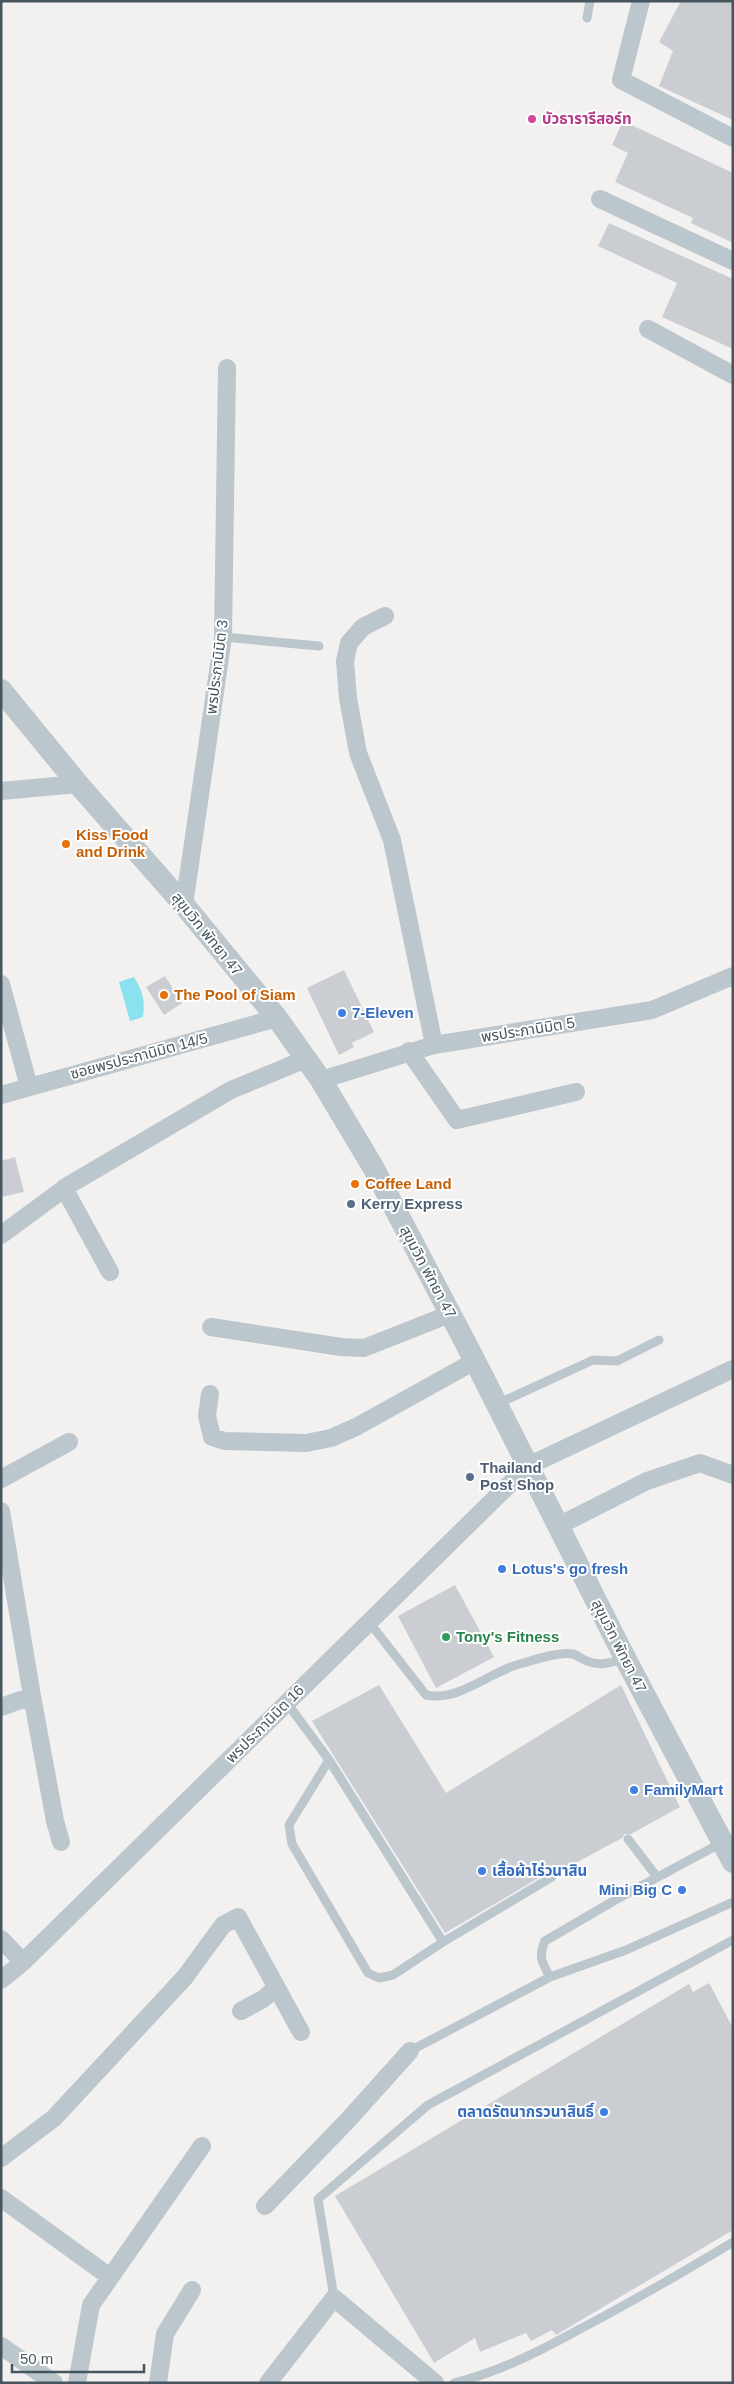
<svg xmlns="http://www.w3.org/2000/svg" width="734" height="2384" font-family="Helvetica,'Noto Sans Thai',sans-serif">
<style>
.water{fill:#8ae2ee}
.building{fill:#caced3}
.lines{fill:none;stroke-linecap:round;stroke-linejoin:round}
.service{stroke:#bbc6cd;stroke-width:9}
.minor{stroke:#bbc6cd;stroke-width:18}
.tertiary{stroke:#bbc6cd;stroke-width:22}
.hotel-dot{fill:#d1479c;stroke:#fff;stroke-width:2}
.food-dot{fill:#e8710a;stroke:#fff;stroke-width:2}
.shop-dot{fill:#3f7fe0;stroke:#fff;stroke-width:2}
.service-dot{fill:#5c6f8a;stroke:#fff;stroke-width:2}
.leisure-dot{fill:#2e9e5b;stroke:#fff;stroke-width:2}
.labels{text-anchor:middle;stroke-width:4;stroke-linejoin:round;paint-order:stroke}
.hotel-label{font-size:15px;font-weight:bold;fill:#b23c85;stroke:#fff;text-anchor:start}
.street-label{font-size:15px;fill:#47555e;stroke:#fff}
.food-label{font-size:15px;font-weight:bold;fill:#c56008;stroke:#fff;text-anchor:start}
.shop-label{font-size:15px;font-weight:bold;fill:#366cbe;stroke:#fff;text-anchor:start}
.service-label{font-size:15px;font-weight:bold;fill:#4e5e75;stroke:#fff;text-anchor:start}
.leisure-label{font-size:15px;font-weight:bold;fill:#27864d;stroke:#fff;text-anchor:start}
</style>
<rect width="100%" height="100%" fill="#f3f0f0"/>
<path class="water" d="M134,977C143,992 145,1000 143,1017L130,1021L119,982Z"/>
<path class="building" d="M681,1H733V120L659,86L673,51L659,42Z
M623,121L733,173V243L691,223L693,218L615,182L628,153L612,145Z
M609,223L733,279V349L662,317L677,283L598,246Z
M344,970L374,1032L352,1043L354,1047L339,1055L307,988Z
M165,976L182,1003L164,1015L146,987Z
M15,1157L24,1192L1,1197V1161Z
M455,1585L494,1657L436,1688L398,1616Z
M379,1685L446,1793L621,1685L680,1807L631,1834H625L622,1838L557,1873L549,1872L445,1933L312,1721Z
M709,1983L733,2028V2230L556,2335L552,2330L531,2341L526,2333L480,2352L475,2338L434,2363L335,2196L689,1984L693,1992Z"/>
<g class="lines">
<path class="service" d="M587,18L590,1
M223,637L319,646
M497,1404L593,1360L617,1361L659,1340
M369,1622L426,1695C459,1702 489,1672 520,1664C533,1660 560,1651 573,1654C577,1655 582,1659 587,1661C600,1667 611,1662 624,1659
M287,1703L329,1760L443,1942L552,1877
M329,1760L289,1825L292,1844L368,1973L379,1978L393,1975L443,1942
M628,1839L657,1877
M550,1977C542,1963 538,1956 545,1941L617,1899L723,1842
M410,2051L550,1977L626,1950L733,1902
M334,2298L318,2199L428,2105L733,1940
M454,2383C499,2372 540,2351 580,2329C632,2302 683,2272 733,2242"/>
<path class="minor" d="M641,1L621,80L733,138
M600,199L733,261
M648,329L733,375
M385,616L363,627L349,643L345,661L348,698L358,753L392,840L434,1045
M1,791L78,784
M184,905L223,637L227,368
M1,984L29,1087
M409,1051L457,1120L576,1092
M321,1080L434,1045L652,1010L733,976
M1,1095L277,1018
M64,1188L110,1272
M1,1235L69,1185L161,1131L231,1090L306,1059
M211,1327L341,1347L364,1348L450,1314
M210,1394L207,1416L212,1437L225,1441L306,1443L331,1438L356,1427L475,1361
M1,1479L69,1442
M1,1511L32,1696L55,1821L61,1842
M558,1526L647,1481L700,1463L733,1475
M1,1707L32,1696
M1,1939L23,1962
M1,1980L23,1962L528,1466L733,1369
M241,2011L263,1999L276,1988
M1,2158L54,2118L185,1977L223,1925L238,1917L301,2032
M1,2198L110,2277
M265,2206L349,2119L410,2051
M1,2346L54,2383
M77,2383L91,2305L202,2146
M158,2383L165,2334L192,2290
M268,2383L334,2298L435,2383"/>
<path class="tertiary" d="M1,690L78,784L184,905L277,1018L321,1080L373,1167L475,1361L625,1658L733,1862"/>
</g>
<circle class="hotel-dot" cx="532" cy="119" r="5"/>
<g class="food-dot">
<circle cx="66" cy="844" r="5"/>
<circle cx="164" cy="995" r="5"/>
<circle cx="355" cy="1184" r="5"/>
</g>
<g class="shop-dot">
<circle cx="342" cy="1013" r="5"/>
<circle cx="502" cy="1569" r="5"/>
<circle cx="634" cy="1790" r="5"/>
<circle cx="482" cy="1871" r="5"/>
<circle cx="682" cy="1890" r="5"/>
<circle cx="604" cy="2112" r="5"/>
</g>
<g class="service-dot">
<circle cx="351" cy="1204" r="5"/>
<circle cx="470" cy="1477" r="5"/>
</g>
<circle class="leisure-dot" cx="446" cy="1637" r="5"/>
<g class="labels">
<g class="hotel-label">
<text x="542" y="124">บัวธารารีสอร์ท</text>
</g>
<g class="street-label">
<text transform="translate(217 667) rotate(-83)" y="5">พรประภานิมิต 3</text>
<text transform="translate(207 934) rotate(51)" y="5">สุขุมวิท พัทยา 47</text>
<text transform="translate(528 1030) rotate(-9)" y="5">พรประภานิมิต 5</text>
<text transform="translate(139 1056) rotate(-15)" y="5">ซอยพรประภานิมิต 14/5</text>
<text transform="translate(428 1272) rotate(62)" y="5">สุขุมวิท พัทยา 47</text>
<text transform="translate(619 1646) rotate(63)" y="5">สุขุมวิท พัทยา 47</text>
<text transform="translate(265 1724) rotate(-45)" y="5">พรประภานิมิต 16</text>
</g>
<g class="food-label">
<text x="76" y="840">Kiss Food<tspan x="76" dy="17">and Drink</tspan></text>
<text x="174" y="1000">The Pool of Siam</text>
<text x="365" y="1189">Coffee Land</text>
</g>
<g class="shop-label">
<text x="352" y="1018">7-Eleven</text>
<text x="512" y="1574">Lotus's go fresh</text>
<text x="644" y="1795">FamilyMart</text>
<text x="492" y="1876">เสื้อผ้าไร่วนาสิน</text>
<text x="672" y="1895" text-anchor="end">Mini Big C</text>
<text x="594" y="2117" text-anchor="end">ตลาดรัตนากรวนาสินธิ์</text>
</g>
<g class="service-label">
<text x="361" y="1209">Kerry Express</text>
<text x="480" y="1473">Thailand<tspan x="480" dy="17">Post Shop</tspan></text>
</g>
<g class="leisure-label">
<text x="456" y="1642">Tony's Fitness</text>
</g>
</g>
<rect width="734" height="2384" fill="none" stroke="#47555e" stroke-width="5"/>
<path d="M12 2364v8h132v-8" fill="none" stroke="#47555e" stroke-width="2.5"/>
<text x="20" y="2364" font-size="15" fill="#47555e" stroke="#ffffff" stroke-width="4" paint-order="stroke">50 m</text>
</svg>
